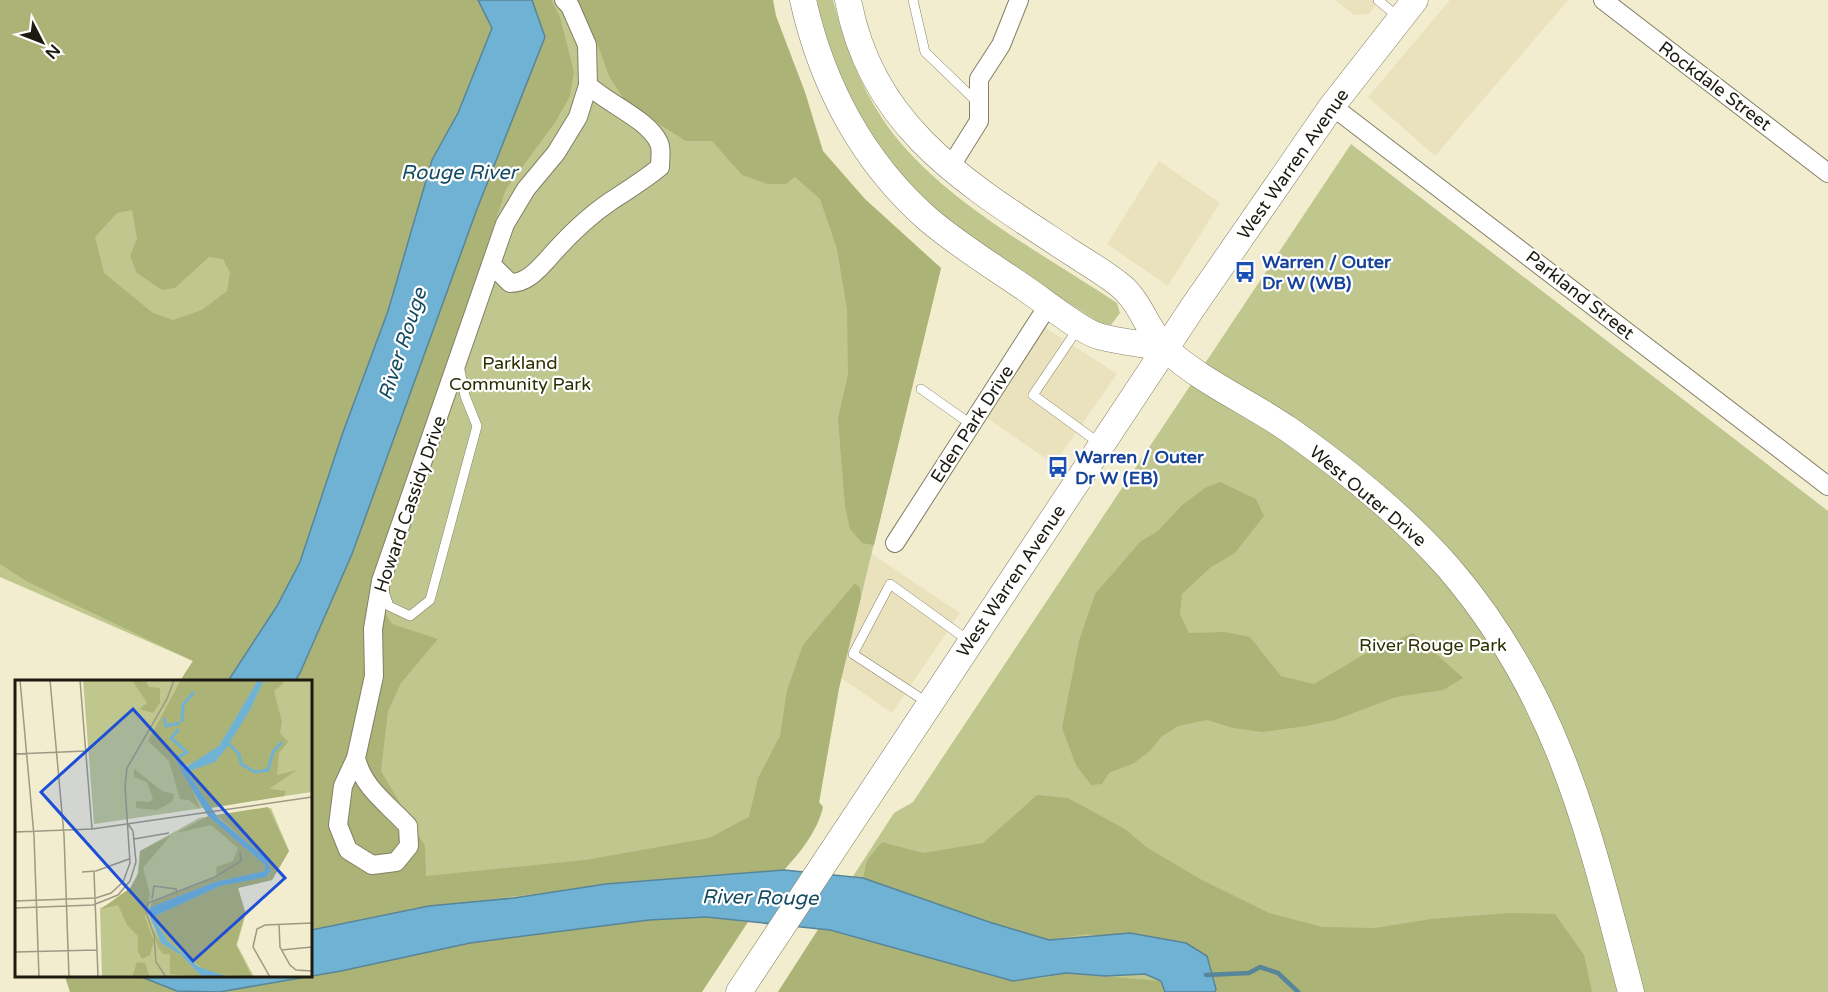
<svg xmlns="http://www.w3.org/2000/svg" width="1828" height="992" font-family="'Varela Round',sans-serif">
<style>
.built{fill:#e9e2bd}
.green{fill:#c0c78e}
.forest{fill:#acb376;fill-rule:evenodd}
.water{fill:#70b2d3;stroke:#578599;stroke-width:1.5}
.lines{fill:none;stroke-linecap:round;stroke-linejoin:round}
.stream{stroke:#578599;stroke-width:4.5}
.service-casing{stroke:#847f65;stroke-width:10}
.minor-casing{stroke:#847f65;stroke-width:20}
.secondary-casing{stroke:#847f65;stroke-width:27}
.service{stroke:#fff;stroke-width:9}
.minor{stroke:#fff;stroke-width:18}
.secondary{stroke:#fff;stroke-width:26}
.labels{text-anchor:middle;stroke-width:4.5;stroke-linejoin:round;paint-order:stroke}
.street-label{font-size:18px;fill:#1d1b11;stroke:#fff}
.transit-label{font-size:18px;font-weight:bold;fill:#164399;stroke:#fff;text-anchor:start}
.park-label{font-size:18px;fill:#2c2f00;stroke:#fff}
.water-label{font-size:20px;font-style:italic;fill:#144b62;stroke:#fff}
.inset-river{fill:none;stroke:#70b2d3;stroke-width:3}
.inset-road{fill:none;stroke:#9d9983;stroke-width:1.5}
.view{fill:#1d4ed8;fill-opacity:0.15;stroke:#1d4ed8;stroke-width:3}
.inset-edge{fill:none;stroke:#1d1b11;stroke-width:3}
</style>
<rect width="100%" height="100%" fill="#f2edcf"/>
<path class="built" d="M1335,0H1380L1369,14L1354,15Z
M1450,0H1568L1435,156L1368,97Z
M1159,161L1220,203L1168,286L1107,244Z
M1046,328L1117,374L1054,464L987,418L1039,334Z
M872,554L960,613L892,713L841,678Z"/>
<path class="green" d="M0,0H754C775,55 793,113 829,161C857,200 904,237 941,268L839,688L819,803L690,992H70L65,976H310V682L180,681L193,661L0,577Z
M817,0H833C844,41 858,82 882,118C934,197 1039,251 1117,303L1120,313L1111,325L1100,323C1053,292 1003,263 958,229C886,175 832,89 817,0Z
M1351,144L1828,511V992H778L894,813L913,802Z"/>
<path class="forest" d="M0,0H478L492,27L458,113L432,160L388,311L342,435L300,562L277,606L228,681H180L193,661L28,582L0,564ZM132,210L137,239L130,256L137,273L162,290L175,288L209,257L223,259L230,273L227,291L202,310L173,320L153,313L104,273L95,237L117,213Z
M532,0H551L560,17L574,72L570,96L556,121L506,189L395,524L383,610L392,624L438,639L401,683L388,711L381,771L425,846L426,876L585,860L709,838L749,817L758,778L780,736L787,690L803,645L855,583L860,588L861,597L839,688L819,802L823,807C818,830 800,853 784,870L694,876L429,906L311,930L310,682H293L352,554L477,209L545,37Z
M575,0H773L776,16L805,92L823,151L865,199L941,268L874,545L862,543L850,529L845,506L838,419L848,374L847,309L837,249L820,199L795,177L786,184H768L742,175L712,141H686L627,104L609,76L597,43Z
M1220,482L1256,499L1264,516L1235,553L1211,567L1182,594L1180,614L1189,633L1225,632L1250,637L1281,676L1314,684L1363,655L1413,633L1463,678L1443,690L1396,697L1335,720L1306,726L1262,732L1233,728L1207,720L1178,726L1161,737L1150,751L1134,763L1109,773L1102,784L1091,785L1076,765L1062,728L1079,641L1095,594L1140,542L1158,531L1182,505L1205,488Z
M1037,795L1068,798L1125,829L1146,847L1202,880L1269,913L1322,927L1375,928L1431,919L1510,913L1555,914L1584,955L1592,992H1215L1207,956L1087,934L1049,940L989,922L863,878L867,860L882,842L923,853L983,843Z
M706,917L748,922L702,992H70L65,976H139L177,991L219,992L341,971L470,943L649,920Z
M819,928L962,967L1039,979L1066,973L1161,981L1165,992H778Z"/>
<path class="water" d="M478,0H532L545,37L477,209L352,554L300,673L295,681H228L277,606L300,562L342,435L388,311L432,160L458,113L492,28Z
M784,870L863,878L989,922L1049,940L1130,933L1186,943L1207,956L1216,989L1215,992H1165L1161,981L1145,974L1106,976L1066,973L1013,981L830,930L706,917L649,920L470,943L341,971L219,992L177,991L139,976H310L311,930L429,906L514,898L606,884Z"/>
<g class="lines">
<path class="stream" d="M1206,975L1249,973L1260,967L1278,973L1298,992"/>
<defs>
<path id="service" d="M913,0L925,52L978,103
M1378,0L1398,17
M1079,327L1033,395L1099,443
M921,389L972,425
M383,589L389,606L410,616L430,600L477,426L465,396L459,365
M928,703L853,654L890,584L969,641"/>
<path id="minor" d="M1603,0L1828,173
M1332,106L1828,486
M949,169L979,121V79L1001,45L1019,0
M491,264L510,283C526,283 536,272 547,260C566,238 587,217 611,201C628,190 644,180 660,167C660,159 662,149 659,143C648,119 608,104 588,85
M895,543L1049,304
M356,758C363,788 387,803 408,826L409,846L396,862L372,865L348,850L338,825L343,786L356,758L374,676L373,629L381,581L505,224L526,189L556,153L578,117L588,85L587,45L570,6L564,0"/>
<path id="secondary" d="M803,0C822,85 863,163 930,221C960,246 994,267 1026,289C1044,301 1079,330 1098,336C1120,342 1143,344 1165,348
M848,0C872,128 966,183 1066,249C1084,261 1104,272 1121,286C1141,302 1148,333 1167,350C1202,382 1249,402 1288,429C1345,469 1402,515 1448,567C1559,696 1589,832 1631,992
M739,992L1193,307L1332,106L1415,0"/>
</defs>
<use href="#service" class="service-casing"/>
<use href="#minor" class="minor-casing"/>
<use href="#secondary" class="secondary-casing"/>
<use href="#service" class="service"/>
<use href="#minor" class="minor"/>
<use href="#secondary" class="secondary"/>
</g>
<defs>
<symbol id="bus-bare" viewBox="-9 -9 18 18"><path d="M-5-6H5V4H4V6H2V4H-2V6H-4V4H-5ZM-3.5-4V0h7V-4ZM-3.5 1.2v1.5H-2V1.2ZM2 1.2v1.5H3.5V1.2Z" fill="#1a4fb4" stroke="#fff" stroke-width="2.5" paint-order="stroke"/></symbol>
</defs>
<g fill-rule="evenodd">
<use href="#bus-bare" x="1230" y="257" width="30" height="30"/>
<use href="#bus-bare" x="1043" y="452" width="30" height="30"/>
</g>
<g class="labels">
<g class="street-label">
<text transform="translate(1715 86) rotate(37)" y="6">Rockdale Street</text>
<text transform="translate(1293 164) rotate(-55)" y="6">West Warren Avenue</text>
<text transform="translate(1580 295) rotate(38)" y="6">Parkland Street</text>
<text transform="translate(972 424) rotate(-57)" y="6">Eden Park Drive</text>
<text transform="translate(1368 496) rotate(40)" y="6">West Outer Drive</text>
<text transform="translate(410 504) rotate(-71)" y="6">Howard Cassidy Drive</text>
<text transform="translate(1011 581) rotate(-56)" y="6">West Warren Avenue</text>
</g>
<g class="transit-label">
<text x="1262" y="268">Warren / Outer<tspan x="1262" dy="21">Dr W (WB)</tspan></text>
<text x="1075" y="463">Warren / Outer<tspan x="1075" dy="21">Dr W (EB)</tspan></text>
</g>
<g class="park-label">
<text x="520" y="369">Parkland<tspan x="520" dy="21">Community Park</tspan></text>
<text x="1433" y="651">River Rouge Park</text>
</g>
<g class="water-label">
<text x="459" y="179">Rouge River</text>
<text transform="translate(402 344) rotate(-72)" y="7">River Rouge</text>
<text transform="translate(760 897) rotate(1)" y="7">River Rouge</text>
</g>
</g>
<g transform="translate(15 680)">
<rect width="297" height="297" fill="#f2edcf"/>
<path d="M68,0H297V112L79,144ZM256,128L274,171L257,200L223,208L231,233L222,265L239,297H87L85,228L110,217L122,198L125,171L184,138Z" fill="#c0c78e"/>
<path d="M117,0H130L134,7L145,8V23L138,33L125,29L132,23ZM166,0H243L204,66L187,80L168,86L185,129L174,120L165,119L154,81L133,61ZM249,0H266L268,4L259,11L267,42L265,53L273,62L264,73L262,95L282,90L254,109L271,111L269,116L196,128L172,92L203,79L235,30ZM119,89L147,111L159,114L157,122L142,130L121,128V121L135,122L138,118L132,102L119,97ZM253,127L274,171L257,200L223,208L230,234L221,265L237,297L193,293L152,260L138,237L205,206L254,195L256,191L239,168L201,135ZM193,136L250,185V191L200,202L136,227L133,235L137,222L202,197L201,187L218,181L223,168L196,145L161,153ZM156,155L128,188L135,214L130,237L139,261L135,275L127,279L123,272V256L112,245L103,225L86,229L115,208L124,192L125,171ZM137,248L146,263L166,275L187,297L155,294V274H148L143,267ZM122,282L130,283L135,297H117Z" fill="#acb376"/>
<path d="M243,0H249L235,30L210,70L200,82L172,92L204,139L251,178L256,191L251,197L205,206L138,237L152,260L184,287L214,297H187L166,275L146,263L133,232L136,227L200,202L250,191V185L193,136L166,90L204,66Z" fill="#70b2d3"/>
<path class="inset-river" d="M149,38L151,46L165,43M167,42L168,25L179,12M164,49L156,58L172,72L162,78L167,88M213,63L224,74L226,84L240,92L253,90L258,72L267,62"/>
<path class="inset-road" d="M5,0L19,156L24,297M35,0L49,155L54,297M65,0L77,149M0,74L71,71M0,152L77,149L297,117M119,159L154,153M67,192L81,191L114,179M79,192L83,297M137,219L139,206L161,209L162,213M0,221L81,218L96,213L108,202L115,183L110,106L112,88L152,19L159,0M0,228L78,225L103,215L115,201L121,182L118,151L113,144M264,244L265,267L275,285L281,290L297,291M266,270L297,267M0,272L82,270M151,297L141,282L139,255L131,232L133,223L200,197L226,181L225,172M255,297L238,267L242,249L250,245L297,243"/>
<path class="view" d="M118,29L270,198L178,281L26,112Z"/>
<rect width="297" height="297" class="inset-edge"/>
</g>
<g transform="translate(42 42) rotate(132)" stroke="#ffffff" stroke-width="4.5" paint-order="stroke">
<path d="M0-4.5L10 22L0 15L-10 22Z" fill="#1d1b11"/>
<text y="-9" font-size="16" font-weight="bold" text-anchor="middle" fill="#1d1b11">N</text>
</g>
</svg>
